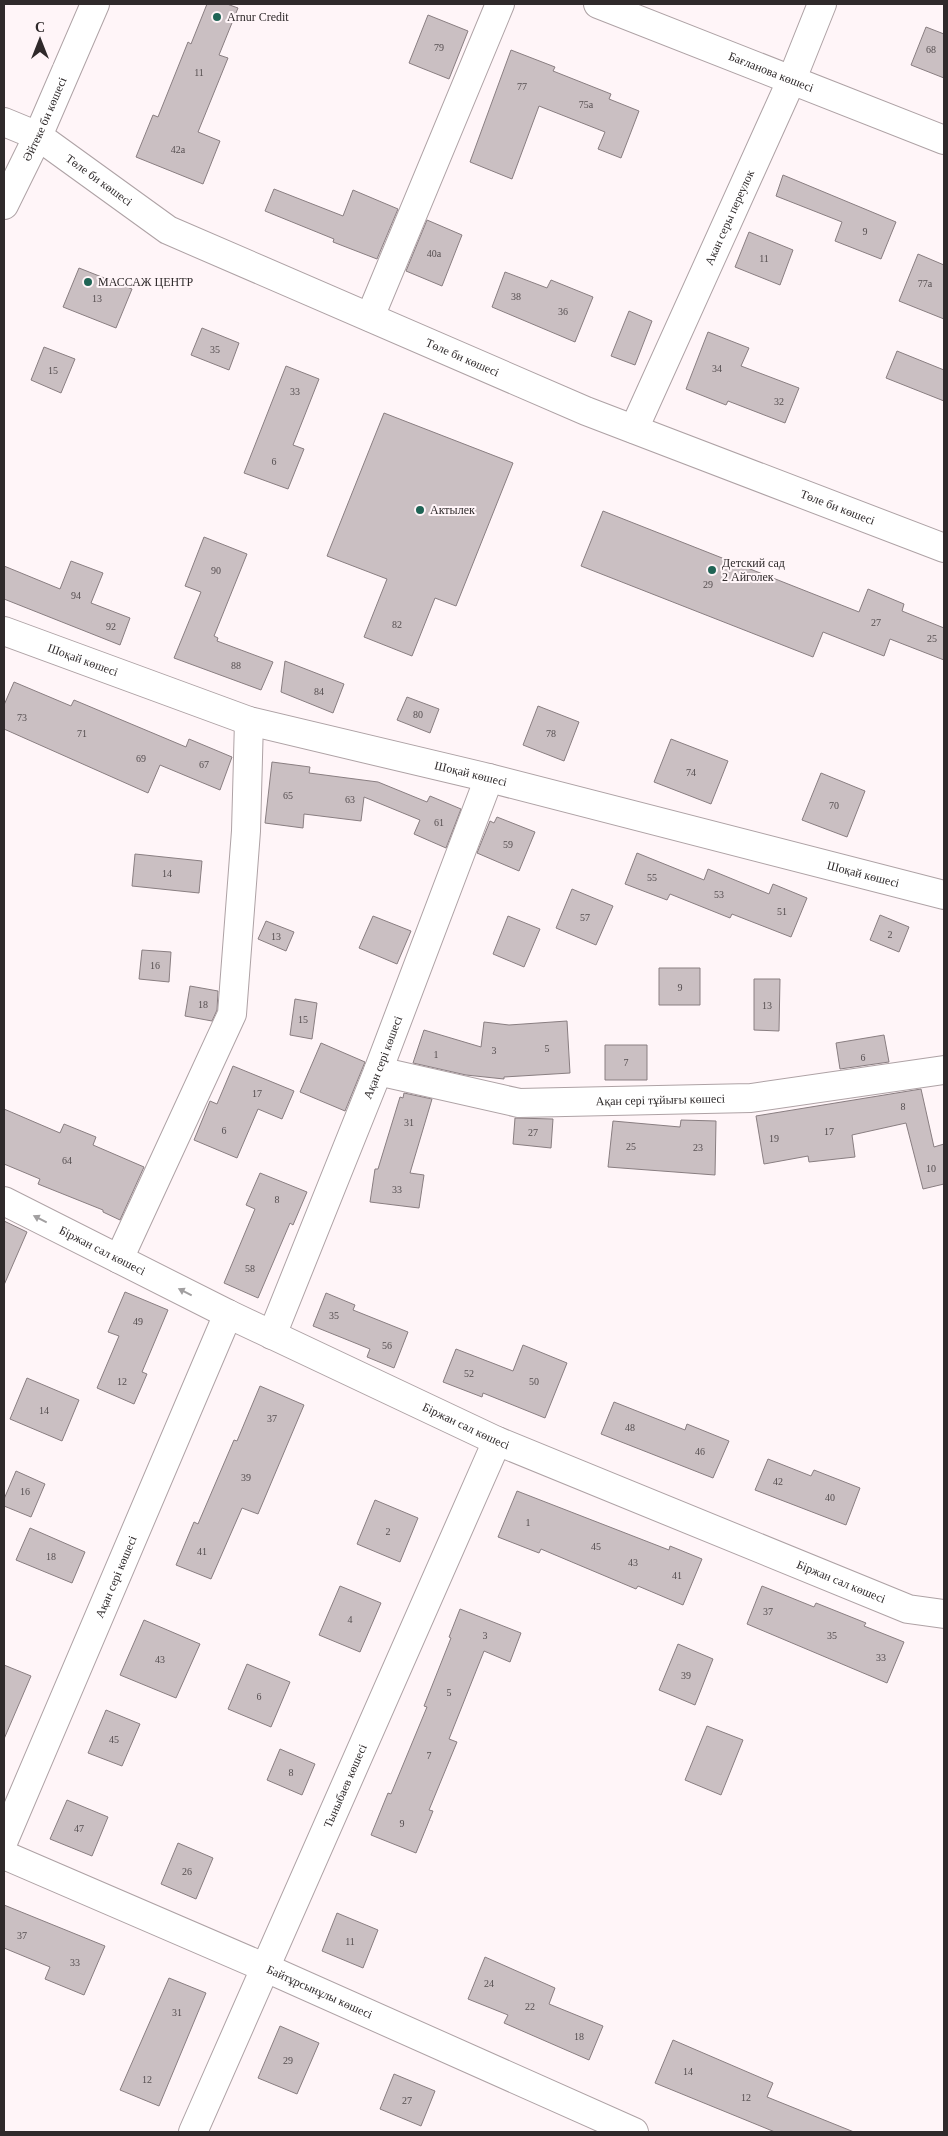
<svg xmlns="http://www.w3.org/2000/svg" width="948" height="2136" font-family="Georgia,serif">
<style>
.building{fill:#cabfc2;stroke:#897e81}
.lines{fill:none;stroke-linecap:round;stroke-linejoin:round}
.minor-casing{stroke:#aea2a5;stroke-width:30}
.minor{stroke:#fff;stroke-width:28}
.oneway{fill:#a19fa0}
.poi-dot{fill:#1f6455;stroke:#fff5f8;stroke-width:2}
.labels{text-anchor:middle;stroke-width:4;stroke-linejoin:round;paint-order:stroke}
.number-label{font-size:10px;fill:#564f51}
.poi-label{font-size:12px;fill:#2f2a2b;stroke:#fff5f8;text-anchor:start}
.street-label{font-size:12px;fill:#2f2a2b;stroke:#fff5f8}
</style>
<rect width="100%" height="100%" fill="#fff5f8"/>
<path class="building" d="M207,4H227L238,8L219,55L228,58L198,132L220,141L203,184L136,157L153,115L158,117L188,42L191,44Z
M428,15L468,31L449,79L409,63Z
M926,27L944,34V78L911,65Z
M511,50L555,67L553,71L611,94L609,99L639,111L621,158L598,149L605,132L539,106L512,179L470,162Z
M783,175L896,222L881,259L835,241L842,222L776,196Z
M274,189L343,216L353,190L398,209L377,259L333,242L334,239L265,211Z
M427,220L462,235L442,286L406,271Z
M749,232L793,250L780,285L735,267Z
M918,254L944,265V319L899,301Z
M79,268L132,289L116,328L63,307Z
M505,272L547,288L551,280L593,297L575,342L492,307Z
M629,311L652,321L635,365L611,356Z
M202,328L239,343L229,370L191,355Z
M708,332L749,348L741,366L799,388L785,423L728,401L726,405L686,389Z
M44,347L75,359L61,393L31,380Z
M897,351L944,370V401L886,378Z
M286,366L319,379L293,445L304,449L288,489L244,473Z
M384,413L513,463L456,606L435,598L412,656L364,637L387,579L327,556Z
M603,511L859,612L868,589L904,604L902,611L944,628V660L890,639L884,656L823,632L813,657L581,566Z
M204,537L247,554L214,636L218,638L217,641L273,662L261,690L174,658L201,592L185,586Z
M71,561L103,573L91,603L130,618L120,645L4,599V566L60,589Z
M285,661L344,684L333,713L281,692Z
M14,682L71,706L74,700L186,747L189,739L232,757L220,790L160,765L148,793L4,729V705Z
M407,697L439,709L430,733L397,720Z
M538,706L579,722L564,761L523,745Z
M671,739L728,761L711,804L654,782Z
M272,762L310,767L309,773L378,782L427,802L430,796L461,809L446,848L414,834L420,820L364,797L361,821L304,814L303,828L265,823Z
M821,773L865,791L847,837L802,820Z
M497,817L535,832L519,871L477,853L490,821L494,823Z
M637,853L704,880L708,869L769,894L773,884L807,898L791,937L732,914L730,918L670,894L667,900L625,884Z
M135,854L202,861L199,893L132,886Z
M572,889L613,906L596,945L556,928Z
M880,915L909,927L899,952L870,940Z
M373,916L411,931L397,964L359,948Z
M508,916L540,929L524,967L493,954Z
M266,921L294,932L286,951L258,939Z
M142,950L171,952L169,982L139,979Z
M659,968H700V1005H659Z
M754,979H780L779,1031L754,1030Z
M190,986L218,991L217,1010L212,1021L185,1016Z
M295,999L317,1003L312,1039L290,1035Z
M567,1021L570,1073L504,1077V1079L466,1075L413,1063L424,1030L481,1047L484,1022L509,1025Z
M884,1035L889,1062L840,1069L836,1043Z
M321,1043L365,1062L345,1111L300,1092Z
M605,1045H647V1080H605Z
M233,1066L294,1091L282,1119L258,1109L237,1158L194,1140L210,1101L217,1104Z
M921,1089L934,1147L944,1144V1184L923,1189L906,1123L852,1135L855,1157L809,1162L808,1156L764,1164L756,1116Z
M404,1093L432,1099L410,1173L424,1175L419,1208L370,1202L375,1169H378L400,1097L403,1098Z
M4,1109L60,1133L64,1124L96,1137L93,1145L144,1167L120,1220L103,1212V1210L38,1184L40,1179L4,1164Z
M515,1118L553,1119L551,1148L513,1144Z
M681,1120L716,1121L715,1175L608,1167L613,1121L680,1127Z
M260,1173L307,1192L293,1225L290,1223L258,1298L224,1283L255,1209L246,1205Z
M4,1221L27,1232L4,1285Z
M125,1292L168,1310L142,1372L147,1374L134,1404L97,1388L119,1336L108,1332Z
M326,1293L355,1305L353,1310L408,1332L394,1368L367,1357L370,1349L313,1326Z
M523,1345L567,1363L545,1418L483,1393L482,1397L443,1382L456,1349L513,1371Z
M27,1378L79,1400L62,1441L10,1419Z
M260,1386L304,1405L258,1514L242,1508L211,1579L176,1565L194,1522L198,1524L234,1440L237,1441Z
M614,1402L685,1430L687,1424L729,1441L713,1478L601,1434Z
M768,1459L811,1476L814,1470L860,1488L846,1525L755,1490Z
M16,1471L45,1484L31,1517L4,1506V1499Z
M517,1491L669,1550L670,1546L702,1559L683,1605L638,1586L636,1589L541,1549L539,1553L498,1537Z
M375,1500L418,1518L400,1562L357,1544Z
M30,1528L85,1552L72,1583L16,1560Z
M340,1586L381,1603L360,1652L319,1635Z
M762,1586L814,1607L816,1603L866,1623L864,1626L904,1642L887,1683L747,1624Z
M460,1609L521,1633L510,1662L484,1651L449,1739L457,1742L429,1810L433,1811L416,1853L371,1835L388,1793L391,1794L427,1707L424,1706L451,1638L449,1637Z
M144,1620L200,1644L176,1698L120,1675Z
M678,1644L713,1659L695,1705L659,1690Z
M247,1664L290,1682L271,1727L228,1709Z
M4,1665L31,1676L4,1739Z
M106,1710L140,1724L122,1766L88,1753Z
M707,1726L743,1740L721,1795L685,1780Z
M280,1749L315,1764L302,1795L267,1780Z
M67,1800L108,1817L92,1856L50,1839Z
M178,1843L213,1858L196,1899L161,1884Z
M4,1905L105,1946L84,1995L45,1979L50,1967L4,1948Z
M337,1913L378,1930L363,1968L322,1951Z
M485,1957L555,1988L549,2004L603,2026L589,2060L504,2023L508,2015L468,1999Z
M169,1978L206,1993L159,2106L120,2090Z
M280,2026L319,2043L297,2094L258,2078Z
M673,2040L773,2083L767,2097L854,2132H775L655,2083Z
M394,2074L435,2091L421,2126L380,2109Z"/>
<g class="lines">
<defs>
<g id="minor">
<path id="s1" d="M598,4L944,140"/>
<path id="s2" d="M4,122L38,136L168,230L586,411L944,548"/>
<path id="s3" d="M4,205L38,136L95,4"/>
<path d="M370,317L500,4"/>
<path id="s4" d="M634,429L792,79L822,4"/>
<path id="s5" d="M4,631L249,721L489,778L944,895"/>
<path id="s6" d="M378,1071L519,1103L751,1098L944,1070"/>
<path id="s7" d="M4,1201L228,1314L497,1441L908,1609L944,1614"/>
<path d="M119,1259L232,1014L246,831L249,721"/>
<path id="s8" d="M272,1335L378,1071L489,778"/>
<path id="s9" d="M4,1840L228,1314"/>
<path id="s10" d="M4,1855L266,1968L634,2132"/>
<path id="s11" d="M193,2132L497,1441"/>
</g>
</defs>
<use href="#minor" class="minor-casing"/>
<use href="#minor" class="minor"/>
</g>
<defs><path id="oneway-solid" d="M-6-.8H1V-3.2L6.5 0L1 3.2V.8H-6Z" transform="scale(1.25)"/></defs>
<g class="oneway">
<use href="#oneway-solid" transform="translate(40 1219) rotate(-153)"/>
<use href="#oneway-solid" transform="translate(185 1292) rotate(-153)"/>
</g>
<g class="poi-dot">
<circle cx="217" cy="17" r="5"/>
<circle cx="88" cy="282" r="5"/>
<circle cx="420" cy="510" r="5"/>
<circle cx="712" cy="570" r="5"/>
</g>
<g class="labels">
<g class="number-label">
<text x="439" y="51">79</text>
<text x="931" y="53">68</text>
<text x="199" y="76">11</text>
<text x="522" y="90">77</text>
<text x="586" y="108">75а</text>
<text x="178" y="153">42а</text>
<text x="865" y="235">9</text>
<text x="434" y="257">40а</text>
<text x="764" y="262">11</text>
<text x="925" y="287">77а</text>
<text x="516" y="300">38</text>
<text x="97" y="302">13</text>
<text x="563" y="315">36</text>
<text x="215" y="353">35</text>
<text x="717" y="372">34</text>
<text x="53" y="374">15</text>
<text x="295" y="395">33</text>
<text x="779" y="405">32</text>
<text x="274" y="465">6</text>
<text x="216" y="574">90</text>
<text x="708" y="588">29</text>
<text x="76" y="599">94</text>
<text x="876" y="626">27</text>
<text x="397" y="628">82</text>
<text x="111" y="630">92</text>
<text x="932" y="642">25</text>
<text x="236" y="669">88</text>
<text x="319" y="695">84</text>
<text x="418" y="718">80</text>
<text x="22" y="721">73</text>
<text x="82" y="737">71</text>
<text x="551" y="737">78</text>
<text x="141" y="762">69</text>
<text x="204" y="768">67</text>
<text x="691" y="776">74</text>
<text x="288" y="799">65</text>
<text x="350" y="803">63</text>
<text x="834" y="809">70</text>
<text x="439" y="826">61</text>
<text x="508" y="848">59</text>
<text x="167" y="877">14</text>
<text x="652" y="881">55</text>
<text x="719" y="898">53</text>
<text x="782" y="915">51</text>
<text x="585" y="921">57</text>
<text x="890" y="938">2</text>
<text x="276" y="940">13</text>
<text x="155" y="969">16</text>
<text x="680" y="991">9</text>
<text x="203" y="1008">18</text>
<text x="767" y="1009">13</text>
<text x="303" y="1023">15</text>
<text x="547" y="1052">5</text>
<text x="494" y="1054">3</text>
<text x="436" y="1058">1</text>
<text x="863" y="1061">6</text>
<text x="626" y="1066">7</text>
<text x="257" y="1097">17</text>
<text x="903" y="1110">8</text>
<text x="409" y="1126">31</text>
<text x="224" y="1134">6</text>
<text x="829" y="1135">17</text>
<text x="533" y="1136">27</text>
<text x="774" y="1142">19</text>
<text x="631" y="1150">25</text>
<text x="698" y="1151">23</text>
<text x="67" y="1164">64</text>
<text x="931" y="1172">10</text>
<text x="397" y="1193">33</text>
<text x="277" y="1203">8</text>
<text x="250" y="1272">58</text>
<text x="334" y="1319">35</text>
<text x="138" y="1325">49</text>
<text x="387" y="1349">56</text>
<text x="469" y="1377">52</text>
<text x="122" y="1385">12</text>
<text x="534" y="1385">50</text>
<text x="44" y="1414">14</text>
<text x="272" y="1422">37</text>
<text x="630" y="1431">48</text>
<text x="700" y="1455">46</text>
<text x="246" y="1481">39</text>
<text x="778" y="1485">42</text>
<text x="25" y="1495">16</text>
<text x="830" y="1501">40</text>
<text x="528" y="1526">1</text>
<text x="388" y="1535">2</text>
<text x="596" y="1550">45</text>
<text x="202" y="1555">41</text>
<text x="51" y="1560">18</text>
<text x="633" y="1566">43</text>
<text x="677" y="1579">41</text>
<text x="768" y="1615">37</text>
<text x="350" y="1623">4</text>
<text x="485" y="1639">3</text>
<text x="832" y="1639">35</text>
<text x="881" y="1661">33</text>
<text x="160" y="1663">43</text>
<text x="686" y="1679">39</text>
<text x="449" y="1696">5</text>
<text x="259" y="1700">6</text>
<text x="114" y="1743">45</text>
<text x="429" y="1759">7</text>
<text x="291" y="1776">8</text>
<text x="402" y="1827">9</text>
<text x="79" y="1832">47</text>
<text x="187" y="1875">26</text>
<text x="22" y="1939">37</text>
<text x="350" y="1945">11</text>
<text x="75" y="1966">33</text>
<text x="489" y="1987">24</text>
<text x="530" y="2010">22</text>
<text x="177" y="2016">31</text>
<text x="579" y="2040">18</text>
<text x="288" y="2064">29</text>
<text x="688" y="2075">14</text>
<text x="147" y="2083">12</text>
<text x="746" y="2101">12</text>
<text x="407" y="2104">27</text>
</g>
<g class="poi-label">
<text x="227" y="21">Arnur Credit</text>
<text x="98" y="286">МАССАЖ ЦЕНТР</text>
<text x="430" y="514">Актылек</text>
<text x="722" y="567">Детский сад<tspan x="722" dy="14">2 Айголек</tspan></text>
</g>
<g class="street-label">
<text dy="4" stroke="none"><textPath href="#s1" startOffset="186">Бағланова көшесі</textPath></text>
<text dy="4" stroke="none"><textPath href="#s3" startOffset="95">Әйтеке би көшесі</textPath></text>
<text dy="4" stroke="none"><textPath href="#s2" startOffset="112">Төле би көшесі</textPath></text>
<text dy="4" stroke="none"><textPath href="#s4" startOffset="232">Акан серы переулок</textPath></text>
<text dy="4" stroke="none"><textPath href="#s2" startOffset="518">Төле би көшесі</textPath></text>
<text dy="4" stroke="none"><textPath href="#s2" startOffset="922">Төле би көшесі</textPath></text>
<text dy="4" stroke="none"><textPath href="#s5" startOffset="84">Шоқай көшесі</textPath></text>
<text dy="4" stroke="none"><textPath href="#s5" startOffset="489">Шоқай көшесі</textPath></text>
<text dy="4" stroke="none"><textPath href="#s5" startOffset="894">Шоқай көшесі</textPath></text>
<text dy="4" stroke="none"><textPath href="#s8" startOffset="299">Ақан сері көшесі</textPath></text>
<text dy="4" stroke="none"><textPath href="#s6" startOffset="286">Ақан сері тұйығы көшесі</textPath></text>
<text dy="4" stroke="none"><textPath href="#s7" startOffset="110">Біржан сал көшесі</textPath></text>
<text dy="4" stroke="none"><textPath href="#s7" startOffset="514">Біржан сал көшесі</textPath></text>
<text dy="4" stroke="none"><textPath href="#s9" startOffset="286">Ақан сері көшесі</textPath></text>
<text dy="4" stroke="none"><textPath href="#s7" startOffset="920">Біржан сал көшесі</textPath></text>
<text dy="4" stroke="none"><textPath href="#s11" startOffset="378">Тыныбаев көшесі</textPath></text>
<text dy="4" stroke="none"><textPath href="#s10" startOffset="344">Байтұрсынұлы көшесі</textPath></text>
</g>
</g>
<rect width="948" height="2136" fill="none" stroke="#2f2a2b" stroke-width="10"/>
<g transform="translate(40 40)" stroke="#fff5f8" stroke-width="4" paint-order="stroke">
<path d="M0-4L9 19L0 12L-9 19Z" fill="#2f2a2b"/>
<text y="-8" font-size="14" font-weight="bold" text-anchor="middle" fill="#2f2a2b">С</text>
</g>
</svg>
